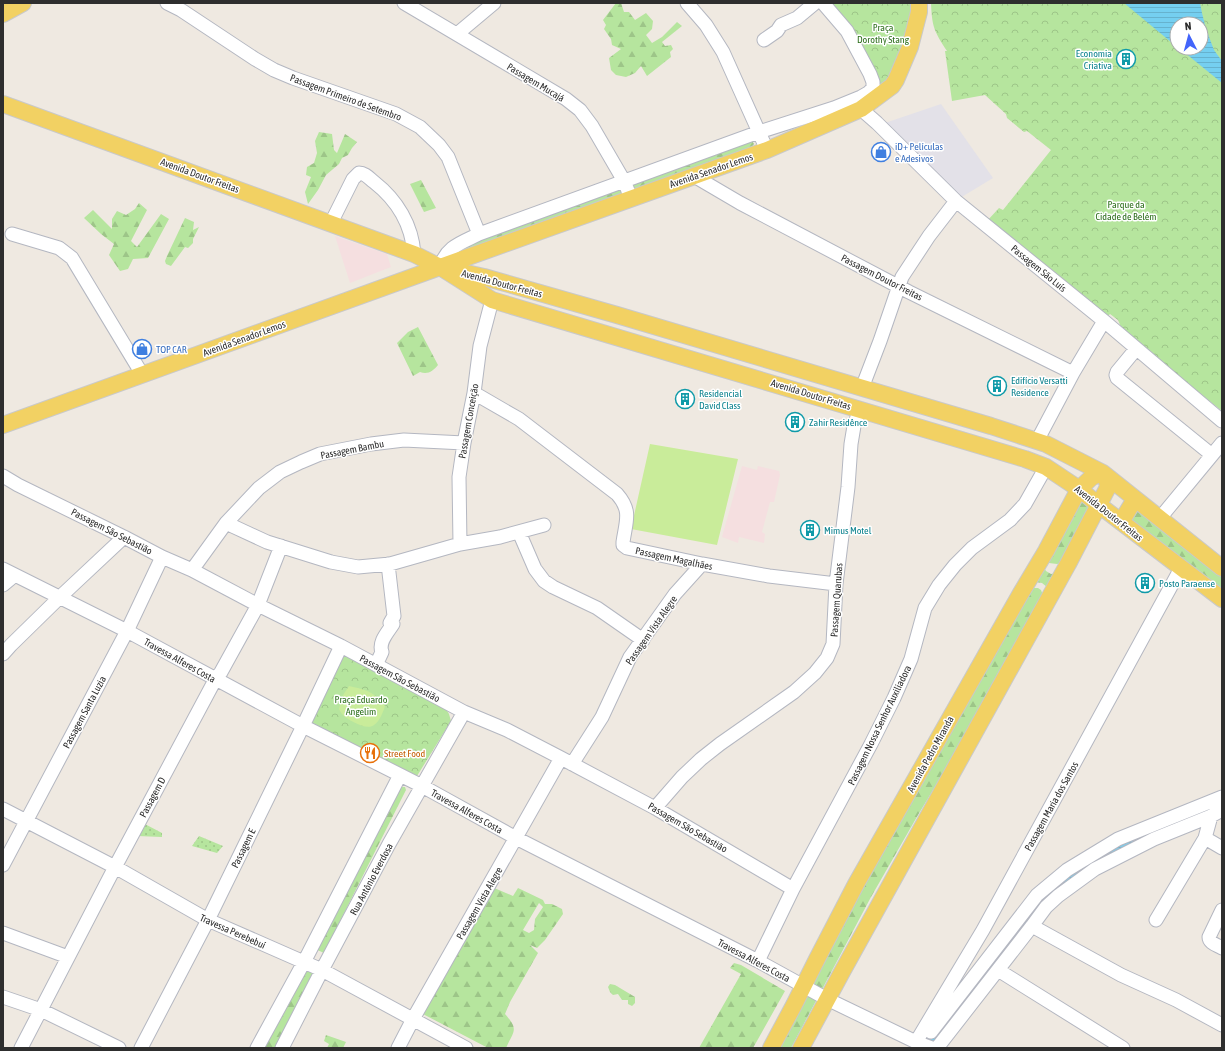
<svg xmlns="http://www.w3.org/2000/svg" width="1225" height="1051" font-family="'Asap Condensed',sans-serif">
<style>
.industrial{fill:#e3e1e8}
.medical{fill:#f5dfe0}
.grass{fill:url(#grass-dots)}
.forest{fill:url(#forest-firs);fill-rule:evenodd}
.park{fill:url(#park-crowns);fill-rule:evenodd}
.pitch{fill:#c9ec9a}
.water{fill:url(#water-rules)}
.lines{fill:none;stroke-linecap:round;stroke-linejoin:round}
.minor-casing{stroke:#b4b7c1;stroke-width:15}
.major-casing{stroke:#c9c9c9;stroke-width:18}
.minor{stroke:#fff;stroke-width:13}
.major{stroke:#f2d163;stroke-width:16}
.labels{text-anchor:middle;stroke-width:3;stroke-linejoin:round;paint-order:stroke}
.park-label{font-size:10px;fill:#2c6e1b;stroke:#fff}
.culture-label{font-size:10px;fill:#0d838f;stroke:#fff;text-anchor:start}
.street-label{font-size:10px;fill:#2e2e2e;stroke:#fff}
.shop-label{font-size:10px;fill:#366cbe;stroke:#fff;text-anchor:start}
.food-label{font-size:10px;fill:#c56008;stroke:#fff;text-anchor:start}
</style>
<defs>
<pattern id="grass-dots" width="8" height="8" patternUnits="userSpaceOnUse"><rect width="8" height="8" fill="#b6e59e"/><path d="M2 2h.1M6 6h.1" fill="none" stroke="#9dc588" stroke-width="1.8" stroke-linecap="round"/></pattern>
<pattern id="forest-firs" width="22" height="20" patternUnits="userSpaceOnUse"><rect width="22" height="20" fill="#b6e59e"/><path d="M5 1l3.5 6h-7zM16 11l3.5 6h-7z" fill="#9dc588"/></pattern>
<pattern id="park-crowns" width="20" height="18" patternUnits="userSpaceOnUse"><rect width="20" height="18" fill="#b6e59e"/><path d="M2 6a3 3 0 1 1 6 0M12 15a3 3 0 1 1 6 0" fill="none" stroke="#9dc588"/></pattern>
<pattern id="water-rules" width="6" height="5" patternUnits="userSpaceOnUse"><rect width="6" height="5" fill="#75cff0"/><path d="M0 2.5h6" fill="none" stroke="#66b2ce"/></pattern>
</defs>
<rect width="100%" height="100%" fill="#efe9e1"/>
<path class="industrial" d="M941,104L993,178L960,198L882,124Z"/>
<path class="medical" d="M335,236L387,254L391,267L350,283Z
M742,466L757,470L758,466L779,471L780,475L774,502H770L762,532L765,534L764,543L739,537L738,543L722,537Z"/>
<path class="grass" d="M141,822L162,833V837L137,836Z
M199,836L223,846L217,853L192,846Z"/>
<path class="forest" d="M616,3H621L624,12H629L635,20L646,13L653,21L652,29L646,35L652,43L662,37L677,22L682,26L662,42L665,46L671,45L673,49L670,52L671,57L647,76L641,66L635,73L626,77L616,75L611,70L609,58L621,49L612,45L611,39L604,29L606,25L603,20Z
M319,132L332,134L334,150L337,153L345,134L357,142L352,148L348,155L342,158L339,164L326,175L318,190L308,204L305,192L311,177L306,175L307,167L314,163L317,153L315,141Z
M751,139L754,144L747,153L462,251L464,246Z
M421,180L436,208L424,212L410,184Z
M139,203L147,210L131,241L137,247L161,214L169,219L148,258L133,259L128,269L120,271L109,255L114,244L101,234L84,218L93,210L112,229V219L117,211L126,215L135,209Z
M185,218L194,222L193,230L199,227L193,239V243L188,248L185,247L171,266L166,264L165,261L167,256Z
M418,327L438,365C433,371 428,375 420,372L413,376L397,343L408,332Z
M1082,498L1093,506L1061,563L1057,564L1049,563L1047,558Z
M1135,507L1222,576V596L1125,522Z
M1043,566L1046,571L1051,574L1061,572L1047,587L1042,583L1035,582Z
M1032,588H1038L1041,590L1043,595L975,720L918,815L871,897L791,1048H774L813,977L817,979L814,976Z
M399,787H405L406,790L324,953L313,948Z
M492,887L513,896L518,888L543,900L545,904H552L562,909L563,914L545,940L537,948L530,945L538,953L510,1002L505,1014C519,1030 514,1030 506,1048H488L421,1013ZM539,903L543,907L535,919L534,930L529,933L523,930Z
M734,963L741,965L785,991L753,1048H699L741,974L730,968Z
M303,967L315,973L276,1048H260Z
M610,984L615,985L635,997V1003L632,1006L628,1004V1000H622L618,994L613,995L610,992L608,987Z
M326,1035L346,1042L343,1048H327L329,1044L324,1041Z"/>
<path class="park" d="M823,3H919L910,47L879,97Z
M931,3H1222V411L1123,332L1118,320L1110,314L1107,317L987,221L999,208L1003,210L1051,150L1027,131L1024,132L1007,118L1006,114L985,95L952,101L945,51H947C934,31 932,27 931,3ZM1177,24H1201V48H1177Z
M343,647L445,707L449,714L451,721L417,776L307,723Z"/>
<path class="pitch" d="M650,444L738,459L717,545L631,529Z
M349,686C367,690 373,691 385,706C383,712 380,721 374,725C367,731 348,720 343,715C341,713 340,711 339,709L343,695Z"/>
<path class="water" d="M1124,3H1200L1202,13L1206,29L1214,50L1222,61V83L1179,48H1201V24H1177V47Z
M1211,805L1222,807L1085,871L931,1048H922L1030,908L1060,880L1126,839Z"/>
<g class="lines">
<defs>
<path id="minor" d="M167,3L181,10L255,59L274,70L293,78L396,114L420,127L439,145L448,157L479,234
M404,3L566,99L580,110L592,126L624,181L631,198
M687,3L706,25L723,52L767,150
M457,34L494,3
M764,40L777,31L781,25L797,18L815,3
M861,109L877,123L956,201L1104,321L1222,421
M694,176L740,203L909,292L1073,373
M331,223L353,179L359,173C365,173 369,178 374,182C397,200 412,225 414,254
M12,234L59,248L72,258L142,374
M440,267C447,246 461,243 479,234L759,132L834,108L861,97L868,93L873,88V82L870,74L847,31L823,3
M1136,349L1117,372L1116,375L1117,378L1212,455
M862,388L880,341L902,277L929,236L956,201
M474,393L519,419L617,494C632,511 626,521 623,542V545L627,548L702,564L769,576L836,584
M1037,441L1073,373L1104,321
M3,476L18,485L124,537L162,557L192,570L258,605L341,646L464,712L507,730L561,758L655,808L793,889
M1160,518L1222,443
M226,523L267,542L331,562L358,567L390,564L460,544L500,537L544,525
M519,532L535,569L544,581L553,587L597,608L643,640
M460,544L459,477L464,443L474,393L480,346L492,300
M3,569L127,631L303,726L422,786L516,838L758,961L827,999L916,1042L932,1048
M192,570L226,523L259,488L280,472L301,462L320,454L371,444L404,440L464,443
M3,585L15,575
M3,654L11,645L60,597L124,537
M376,665L382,652C378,642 388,632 393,624L390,623L394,616L388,564
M572,764L602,717L630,657L675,594L702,564
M655,808L682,777L701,759L720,744L794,692L815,673L827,658L833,644L836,584L848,487L851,444L854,426L860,409
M3,809L115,867L208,920L322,970L466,1048
M1205,838L1222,848
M3,865L127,631L162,557
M1222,910L1209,937C1209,943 1217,945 1222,948
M1156,920L1205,838L1211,816
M1032,926L1121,975L1176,1000L1222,1025
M3,933L68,957
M758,961L793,889L871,744L894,698L911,659L925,608L939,585L955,565L972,548L1010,520L1025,504L1046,467
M998,970L1123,1048
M3,997L41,1010L119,1048
M931,1032L1037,895L1067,870L1118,839L1222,797
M916,1042L983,930L1181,568
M21,1048L115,867L215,680L221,672L258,605L281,546
M141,1048L208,920L303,726L341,646
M257,1048L304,962L400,775
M282,1048L322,970L389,844L464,712
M398,1048L413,1019L561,758
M937,1048L1032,926L1046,907L1058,896L1095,869L1154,839L1211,816L1222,810"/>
<path id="major" d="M3,14L23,3
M3,104L414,254L440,267L492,300L1025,459L1046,467L1079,489L1099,505L1222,599
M453,270L484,277L617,315L991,426L1046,444L1103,473L1222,568
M3,425L440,267L767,150L861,109L892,86L896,80L910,47L919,12V3
M1121,522L1135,499
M771,1048L794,1005L817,959L856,884L1021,593L1046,551L1079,489L1092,477L1103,473
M801,1048L842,972L1068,564L1108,487L1106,476"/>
</defs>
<use href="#minor" class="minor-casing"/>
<use href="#major" class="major-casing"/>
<use href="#minor" class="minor"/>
<use href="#major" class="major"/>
</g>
<defs>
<symbol id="building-ring" viewBox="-11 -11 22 22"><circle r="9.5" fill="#fff" stroke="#0f9aa8" stroke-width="1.5"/><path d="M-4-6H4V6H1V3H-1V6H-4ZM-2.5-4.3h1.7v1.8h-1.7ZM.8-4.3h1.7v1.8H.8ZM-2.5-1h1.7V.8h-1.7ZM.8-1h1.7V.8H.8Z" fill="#0f9aa8"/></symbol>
<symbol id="shop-ring" viewBox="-11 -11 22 22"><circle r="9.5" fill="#fff" stroke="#3f7fe0" stroke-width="1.5"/><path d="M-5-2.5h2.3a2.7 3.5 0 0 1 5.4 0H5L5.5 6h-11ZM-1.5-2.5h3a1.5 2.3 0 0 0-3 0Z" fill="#3f7fe0"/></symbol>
<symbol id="restaurant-ring" viewBox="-11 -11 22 22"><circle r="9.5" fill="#fff" stroke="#e8710a" stroke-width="1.5"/><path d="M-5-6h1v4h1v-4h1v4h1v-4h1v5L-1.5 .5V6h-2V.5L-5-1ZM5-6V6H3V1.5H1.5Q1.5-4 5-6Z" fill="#e8710a"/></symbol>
</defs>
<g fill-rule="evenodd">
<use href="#building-ring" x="1115" y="48" width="22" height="22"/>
<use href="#shop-ring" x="870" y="141" width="22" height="22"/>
<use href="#shop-ring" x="131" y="338" width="22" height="22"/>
<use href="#building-ring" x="986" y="375" width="22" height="22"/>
<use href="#building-ring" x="674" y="388" width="22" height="22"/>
<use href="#building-ring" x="784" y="411" width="22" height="22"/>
<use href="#building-ring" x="799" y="519" width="22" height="22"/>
<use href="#building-ring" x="1134" y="572" width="22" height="22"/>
<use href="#restaurant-ring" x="359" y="742" width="22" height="22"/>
</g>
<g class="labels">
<g class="park-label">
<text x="883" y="31">Praça<tspan x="883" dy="12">Dorothy Stang</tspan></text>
<text x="1126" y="208">Parque da<tspan x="1126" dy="12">Cidade de Belém</tspan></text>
<text x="361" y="703">Praça Eduardo<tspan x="361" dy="12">Angelim</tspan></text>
</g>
<g class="culture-label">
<text x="1112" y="57" text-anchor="end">Economia<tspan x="1112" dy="12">Criativa</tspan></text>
<text x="1011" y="384">Edifício Versatti<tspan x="1011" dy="12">Residence</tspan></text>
<text x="699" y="397">Residencial<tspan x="699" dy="12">David Class</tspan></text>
<text x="809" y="426">Zahir Residênce</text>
<text x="824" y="534">Mimus Motel</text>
<text x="1159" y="587">Posto Paraense</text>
</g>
<g class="street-label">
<text transform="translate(536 82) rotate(31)" y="4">Passagem Mucajá</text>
<text transform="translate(346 97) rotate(20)" y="4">Passagem Primeiro de Setembro</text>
<text transform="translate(711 170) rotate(-19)" y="4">Avenida Senador Lemos</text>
<text transform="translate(200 175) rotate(20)" y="4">Avenida Doutor Freitas</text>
<text transform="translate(1039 268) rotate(39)" y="4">Passagem São Luís</text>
<text transform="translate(882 277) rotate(27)" y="4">Passagem Doutor Freitas</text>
<text transform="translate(502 283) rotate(15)" y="4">Avenida Doutor Freitas</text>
<text transform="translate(244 338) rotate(-20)" y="4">Avenida Senador Lemos</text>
<text transform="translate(811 394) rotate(17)" y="4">Avenida Doutor Freitas</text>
<text transform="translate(468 421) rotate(-80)" y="4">Passagem Conceição</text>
<text transform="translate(352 449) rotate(-11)" y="4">Passagem Bambu</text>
<text transform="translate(1109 513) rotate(38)" y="4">Avenida Doutor Freitas</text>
<text transform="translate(112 531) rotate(27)" y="4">Passagem São Sebastião</text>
<text transform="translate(674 558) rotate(12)" y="4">Passagem Magalhães</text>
<text transform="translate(836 600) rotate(-86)" y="4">Passagem Quarubas</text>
<text transform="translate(651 630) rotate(-55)" y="4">Passagem Vista Alegre</text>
<text transform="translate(180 660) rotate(29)" y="4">Travessa Alferes Costa</text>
<text transform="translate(400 678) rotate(28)" y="4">Passagem São Sebastião</text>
<text transform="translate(84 712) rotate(-62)" y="4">Passagem Santa Luzia</text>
<text transform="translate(879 725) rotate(-64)" y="4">Passagem Nossa Senhor Auxiliadora</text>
<text transform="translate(930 754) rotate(-61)" y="4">Avenida Pedro Miranda</text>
<text transform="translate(152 797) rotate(-62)" y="4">Passagem D</text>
<text transform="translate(1051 806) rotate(-61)" y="4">Passagem Maria dos Santos</text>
<text transform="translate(467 811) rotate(29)" y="4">Travessa Alferes Costa</text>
<text transform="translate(688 827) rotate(30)" y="4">Passagem São Sebastião</text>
<text transform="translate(243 848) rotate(-64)" y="4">Passagem E</text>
<text transform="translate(371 879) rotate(-62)" y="4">Rua Antônio Everdosa</text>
<text transform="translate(479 903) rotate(-60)" y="4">Passagem Vista Alegre</text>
<text transform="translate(233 931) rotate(24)" y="4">Travessa Perebebuí</text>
<text transform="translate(754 960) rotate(28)" y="4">Travessa Alferes Costa</text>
</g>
<g class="shop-label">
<text x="895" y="150">iD+ Películas<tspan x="895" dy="12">e Adesivos</tspan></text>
<text x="156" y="353">TOP CAR</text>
</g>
<g class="food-label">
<text x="384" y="757">Street Food</text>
</g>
</g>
<rect width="1225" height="1051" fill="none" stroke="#2e2e2e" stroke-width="8"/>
<g transform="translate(1189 36) rotate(354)"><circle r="19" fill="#ffffff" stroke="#ababab"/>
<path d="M0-3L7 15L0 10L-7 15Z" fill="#4264fb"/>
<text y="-6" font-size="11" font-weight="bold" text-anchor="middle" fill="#2e2e2e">N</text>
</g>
</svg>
